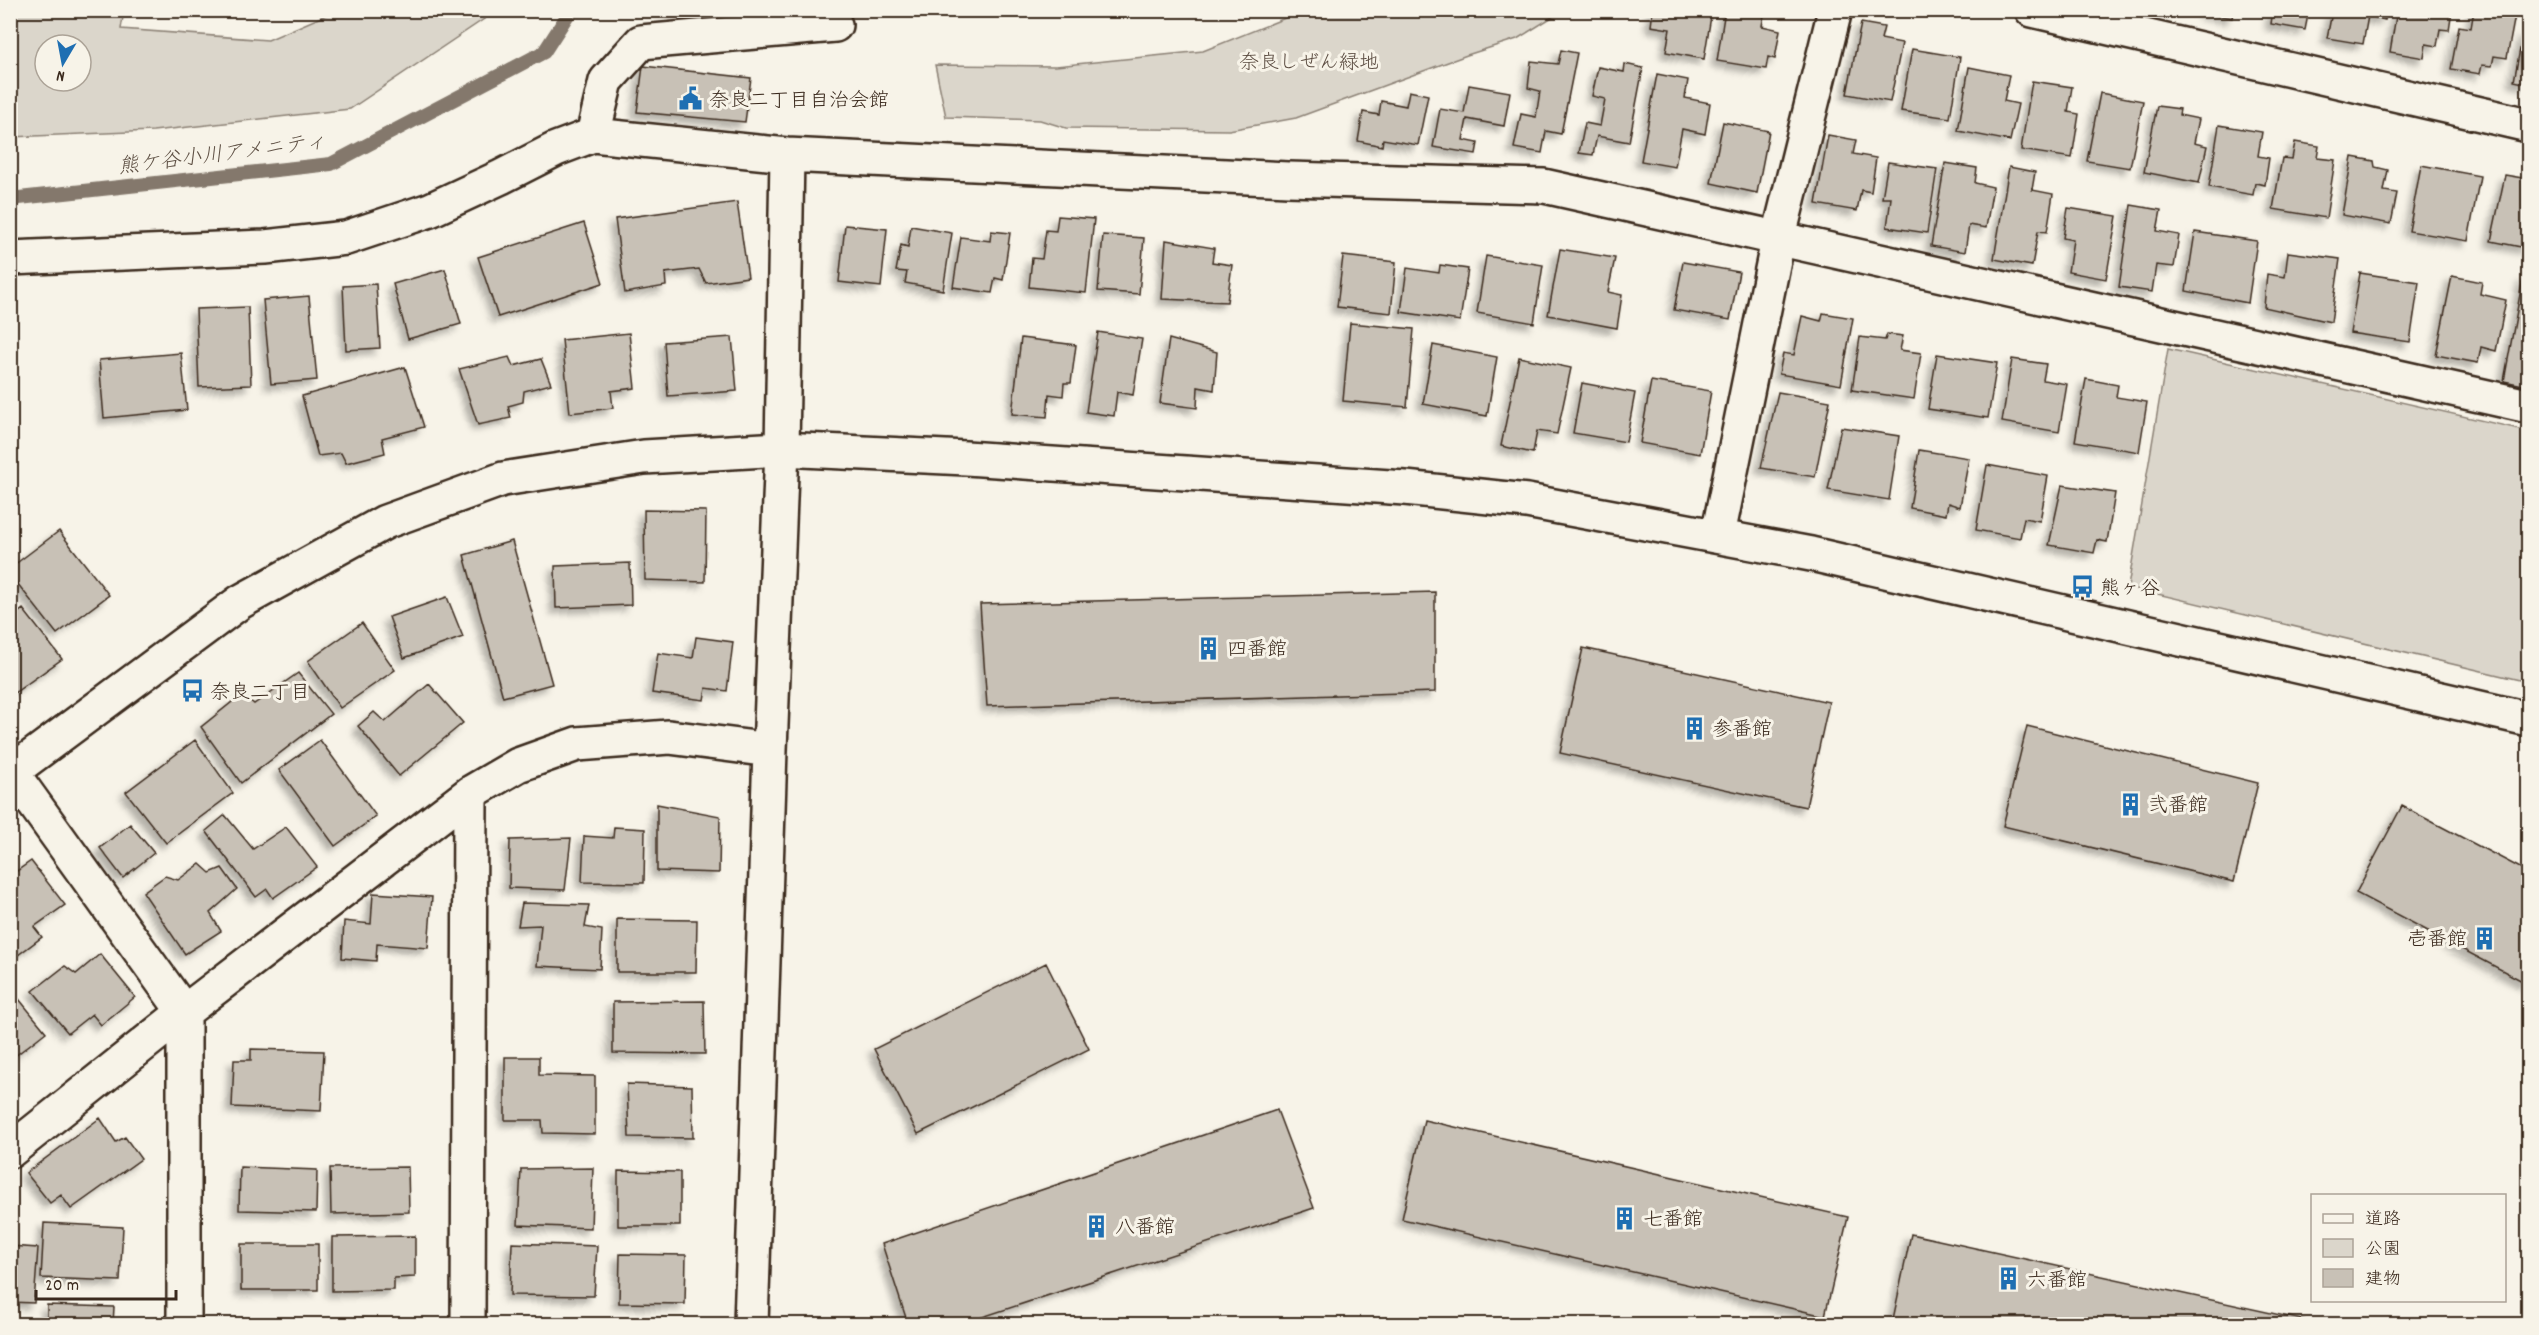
<svg xmlns="http://www.w3.org/2000/svg" width="2539" height="1335" font-family="Dekko,'Klee One',sans-serif">
<style>
.green{fill:#dbd6cb;stroke:#8b8074;stroke-width:1.5;fill-rule:evenodd}
.lines{fill:none;stroke-linecap:round;stroke-linejoin:round}
.stream{stroke:#84786c;stroke-width:14}
.building{fill:#c8c1b6;stroke:#3b2a1e;stroke-width:1.5;filter:url(#shadow)}
.street-casing{stroke:#3b2a1e;stroke-width:38}
.secondary-casing{stroke:#3b2a1e;stroke-width:38}
.street{stroke:#f7f3e8;stroke-width:33}
.secondary{stroke:#f7f3e8;stroke-width:33}
.labels{text-anchor:middle;stroke-width:6;stroke-linejoin:round;paint-order:stroke}
.park-label{font-size:20px;fill:#5b4c41;stroke:#f7f3e8}
.poi-label{font-size:20px;fill:#3b2a1e;stroke:#f7f3e8;text-anchor:start}
.water-label{font-size:21px;font-style:italic;fill:#5f5145;stroke:#f7f3e8}
</style>
<defs>
<filter id="shadow"><feDropShadow dx="-5.5" dy="5.5" stdDeviation="3" flood-color="#0004"/></filter>
</defs>
<rect width="100%" height="100%" fill="#f7f3e8"/>
<filter id="ink" filterUnits="userSpaceOnUse"><feTurbulence type="fractalNoise" baseFrequency=".0167" numOctaves="2"/><feDisplacementMap in="SourceGraphic" scale="12" xChannelSelector="R" yChannelSelector="G"/><feConvolveMatrix kernelMatrix="1 2 1 2 8 2 1 2 1" color-interpolation-filters="sRGB"/></filter>
<g filter="url(#ink)">
<path class="green" d="M1305,10L1562,11L1517,39L1467,55L1296,118L1229,130L1066,128L1040,120L946,117L935,65L1056,66L1203,51Z
M10,11H124L121,29L268,40L335,11H496L350,109L153,131L11,137ZM45,45H81V81H45Z
M2168,349L2528,431V682L2128,587Z"/>
<g class="lines">
<path class="stream" d="M994,10H1008
M10,199L331,164L544,52L571,10"/>
</g>
<path class="building" d="M1653,10H1712L1704,59L1666,52L1670,29L1651,26Z
M1725,10H1765L1762,26L1780,30L1775,59L1768,57L1766,69L1717,61Z
M2205,10H2234L2232,18L2204,13Z
M2273,10H2309L2305,30L2271,24Z
M2348,10H2387L2385,20L2368,16L2363,44L2327,38L2332,12L2347,15Z
M2397,10H2452L2449,30L2440,29L2437,46L2426,44L2424,58L2390,52Z
M2474,10H2516L2507,58L2494,56L2492,66L2482,65L2480,74L2451,69L2459,26L2471,28Z
M1861,23L1884,27L1881,39L1902,43L1890,102L1847,94Z
M2523,33H2528V84L2514,81Z
M1912,49L1960,57L1950,118L1901,111Z
M1561,50L1577,53L1561,134L1546,131L1542,153L1514,148L1521,114L1536,117L1540,91L1528,88L1531,61L1558,64Z
M1625,64L1643,68L1629,142L1597,136L1593,155L1579,153L1585,123L1600,126L1605,99L1592,96L1598,67L1624,72Z
M643,66L751,78L745,122L637,112Z
M1969,67L2009,75L2004,101L2018,104L2010,141L1958,131Z
M1657,74L1688,80L1685,98L1710,103L1705,134L1682,129L1675,167L1641,161Z
M2032,81L2072,87L2068,112L2079,114L2072,158L2021,150Z
M1469,85L1510,92L1504,126L1467,119L1463,140L1478,143L1476,154L1433,147L1440,109L1464,113Z
M1409,91L1428,95L1418,145L1383,139L1382,146L1358,141L1363,112L1379,115L1381,101L1406,106Z
M2100,93L2143,101L2130,168L2087,161Z
M2157,106L2180,109L2179,115L2199,119L2194,143L2207,146L2199,183L2144,172Z
M1723,122L1769,131L1757,193L1711,183Z
M2219,125L2262,132L2258,156L2269,158L2265,185L2255,183L2253,195L2209,187Z
M1828,135L1856,140L1853,154L1876,158L1871,192L1861,190L1857,211L1816,204Z
M2295,142L2319,146L2317,158L2335,160L2326,218L2273,209L2282,158L2292,159Z
M2352,157L2374,161L2375,167L2388,170L2384,191L2397,193L2391,224L2342,215Z
M1888,162L1937,169L1927,233L1887,227L1891,198H1882Z
M1945,163L1977,168L1975,183L1993,187L1986,228L1969,225L1965,252L1931,246Z
M2421,165L2480,176L2468,241L2409,231Z
M2009,167L2035,172L2032,190L2053,194L2047,232L2038,231L2032,266L1994,259Z
M2505,175L2528,179V233L2526,248L2491,241Z
M737,202L748,277L706,283L699,269L665,273L666,286L625,293L615,219Z
M2131,205L2161,210L2157,231L2179,235L2174,267L2156,265L2152,292L2119,287Z
M2068,208L2117,216L2106,279L2068,272L2073,240L2063,238Z
M1058,216L1094,219L1086,293L1029,287L1032,258L1042,259L1046,230L1056,231Z
M584,223L603,283L498,317L478,257Z
M845,225L887,229L881,287L839,282Z
M911,226L952,233L943,290L905,283L907,272L896,271L901,245L908,247Z
M991,231L1010,233L1003,280L995,278L992,293L953,287L961,237L990,241Z
M2195,232L2257,241L2248,303L2186,291Z
M1103,235L1144,238L1139,294L1098,291Z
M1166,240L1214,248L1212,262L1232,265L1227,302L1162,299Z
M1560,249L1615,258L1608,292L1622,295L1617,328L1548,315Z
M2288,252L2340,259L2331,322L2264,307L2267,274L2285,277Z
M1343,256L1396,262L1391,313L1337,307Z
M1486,256L1543,265L1534,323L1477,313Z
M1683,262L1739,272L1730,320L1674,310Z
M1440,265L1468,269L1460,321L1401,312L1407,268L1439,273Z
M445,269L461,324L408,339L393,284Z
M2360,273L2419,282L2410,342L2350,333Z
M2452,276L2482,282L2480,294L2506,300L2496,351L2481,347L2478,363L2436,355Z
M2523,278L2528,279V386L2504,381Z
M376,284L380,348L346,350L343,286Z
M309,296L317,380L271,384L263,300Z
M248,307L251,385L199,387L196,309Z
M1823,313L1853,318L1841,385L1779,374L1783,353L1794,355L1802,316L1821,321Z
M1350,323L1414,329L1407,407L1343,401Z
M1098,332L1142,339L1133,395L1117,392L1114,416L1086,412Z
M629,333L635,388L611,391L613,408L570,413L562,340Z
M1887,334L1903,336L1900,350L1921,353L1914,399L1852,390L1860,337L1885,340Z
M732,337L737,391L668,396L664,342Z
M1021,338L1076,345L1071,383H1064L1063,396L1049,394L1047,417L1012,414Z
M1169,339L1217,352L1214,390L1198,387L1197,408L1160,403Z
M1433,345L1497,357L1487,416L1423,404Z
M181,353L187,410L104,418L99,360Z
M1937,354L1997,363L1988,418L1928,409Z
M509,357L513,366L541,359L551,384L524,391L523,402L508,406L511,418L478,425L459,369Z
M1519,357L1571,368L1557,434L1537,431L1533,453L1501,446Z
M2012,359L2046,364L2043,380L2067,384L2059,432L2002,422Z
M405,367L424,427L382,438L385,453L346,463L341,453L318,456L302,396Z
M2086,379L2118,385L2116,397L2147,402L2139,452L2075,441Z
M1651,381L1711,391L1700,454L1640,443Z
M1582,383L1635,393L1626,442L1573,433Z
M1778,392L1830,401L1815,477L1761,468Z
M1841,427L1899,436L1889,500L1828,490Z
M1919,450L1969,458L1960,507L1948,503L1946,515L1910,508Z
M1987,465L2048,476L2040,521L2024,518L2020,538L1976,530Z
M2062,485L2115,493L2107,542L2097,540L2094,553L2049,545Z
M644,510L706,511L705,582L645,580Z
M59,531L109,595L57,634L10,574V568Z
M512,541L552,684L503,697L464,555Z
M630,563L631,605L556,608L555,566Z
M1435,592V692L987,706L980,604Z
M447,597L463,637L404,658L389,617Z
M23,609L62,659L10,696V619Z
M362,623L395,670L340,708L308,661Z
M696,637L733,642L727,691L706,688L704,700L652,693L658,653L693,658Z
M1583,648L1829,702L1806,807L1560,753Z
M298,673L331,714L241,783L201,727L242,694L254,704Z
M429,684L463,723L399,776L358,726L374,712L385,722Z
M2027,726L2258,783L2234,882L2003,826Z
M195,740L233,793L166,843L126,792Z
M320,740L376,816L335,846L279,770Z
M657,804L720,816L719,873L657,871Z
M2402,806L2528,872V984L2356,893Z
M225,815L253,849L286,827L317,867L273,898L267,889L256,897L206,831Z
M130,824L154,853L123,878L100,848Z
M614,827L645,829L644,883L582,882L584,836L613,838Z
M571,838L565,890L509,888L510,840Z
M31,861L65,905L34,927L42,937L10,961V876Z
M200,864L210,873L222,868L237,889L210,913L221,931L185,954L143,892L165,876L178,880Z
M373,893L432,897L428,948L377,944L376,961L342,958L344,921L371,924Z
M522,903L589,905L585,927L602,930L600,969L537,966L541,925L518,926Z
M617,919L697,920L696,972H617Z
M100,954L135,997L101,1025L92,1014L68,1033L33,991L65,966L76,974Z
M1046,963L1089,1049L918,1134L874,1049Z
M10,988L46,1032L10,1060Z
M704,1001L705,1054L613,1053V1002Z
M251,1049L324,1051L321,1111L232,1107L234,1060H251Z
M505,1057H539V1075L595,1076V1134L543,1133L542,1120H505Z
M627,1084L692,1086L693,1138L629,1137Z
M1277,1110L1314,1208L961,1324H908L882,1244Z
M100,1118L116,1142L125,1137L141,1159L71,1209L61,1195L50,1203L26,1173Z
M1424,1120L1848,1217L1825,1316L1402,1219Z
M240,1167L317,1170L316,1212L239,1210Z
M408,1167L409,1212L331,1214L330,1168Z
M593,1168L591,1228L518,1225L521,1169Z
M618,1171L680,1172V1226H618Z
M44,1223L123,1227L120,1281L41,1278Z
M1911,1234L2321,1324H1892Z
M415,1236V1277L394,1278V1290L332,1291V1237Z
M512,1243L597,1246L594,1296L510,1295Z
M241,1244H318V1290H241Z
M10,1246L38,1248L34,1303L10,1302Z
M620,1254L686,1255L685,1304L619,1303Z
M47,1305L114,1307L113,1324H47Z
M332,1318L408,1319V1324H332Z"/>
<g class="lines">
<defs>
<path id="street" d="M2032,10L2528,125
M593,135L606,81L641,42L835,25
M10,258L265,247L346,238L430,210L501,177L556,149L593,135L787,155L1288,179L1544,186L2528,406
M1718,535L1778,240L1835,10
M10,770L184,1012V1324
M10,1151L184,1012L470,793L518,765L577,744L669,737L770,750
M468,1324L470,793
M751,1324L770,750L782,449L787,155"/>
<path id="secondary" d="M10,773L240,602L385,522L503,479L644,457L782,449L966,458L1405,488L1527,501L1811,554L2528,719"/>
</defs>
<use href="#street" class="street-casing"/>
<use href="#secondary" class="secondary-casing"/>
<use href="#street" class="street"/>
<use href="#secondary" class="secondary"/>
</g>
</g>
<defs>
<symbol id="civic-bare" viewBox="-9 -9 18 18"><path d="M-.6-6.5H3V-4.5H.6V-3L4-1V1h2V6H-6V1h2V-1L-.6-3ZM-1.2 2.5V6h2.4V2.5Z" fill="#1f6fb2" stroke="#f7f3e8" stroke-width="2.5" paint-order="stroke"/></symbol>
<symbol id="bus-bare" viewBox="-9 -9 18 18"><path d="M-5-6H5V4H4V6H2V4H-2V6H-4V4H-5ZM-3.5-4V0h7V-4ZM-3.5 1.2v1.5H-2V1.2ZM2 1.2v1.5H3.5V1.2Z" fill="#1f6fb2" stroke="#f7f3e8" stroke-width="2.5" paint-order="stroke"/></symbol>
<symbol id="building-bare" viewBox="-9 -9 18 18"><path d="M-4-6H4V6H1V3H-1V6H-4ZM-2.5-4.3h1.7v1.8h-1.7ZM.8-4.3h1.7v1.8H.8ZM-2.5-1h1.7V.8h-1.7ZM.8-1h1.7V.8H.8Z" fill="#1f6fb2" stroke="#f7f3e8" stroke-width="2.5" paint-order="stroke"/></symbol>
</defs>
<g fill-rule="evenodd">
<use href="#civic-bare" x="674" y="82" width="33" height="33"/>
<use href="#bus-bare" x="2066" y="570" width="33" height="33"/>
<use href="#building-bare" x="1192" y="632" width="33" height="33"/>
<use href="#bus-bare" x="176" y="674" width="33" height="33"/>
<use href="#building-bare" x="1678" y="712" width="33" height="33"/>
<use href="#building-bare" x="2114" y="788" width="33" height="33"/>
<use href="#building-bare" x="2468" y="922" width="33" height="33"/>
<use href="#building-bare" x="1608" y="1202" width="33" height="33"/>
<use href="#building-bare" x="1080" y="1210" width="33" height="33"/>
<use href="#building-bare" x="1992" y="1262" width="33" height="33"/>
</g>
<g class="labels">
<g class="park-label">
<text x="1309" y="68">奈良しぜん緑地</text>
</g>
<g class="poi-label">
<text x="709" y="106">奈良二丁目自治会館</text>
<text x="2100" y="594">熊ヶ谷</text>
<text x="1227" y="655">四番館</text>
<text x="210" y="698">奈良二丁目</text>
<text x="1712" y="735">参番館</text>
<text x="2148" y="811">弐番館</text>
<text x="2467" y="945" text-anchor="end">壱番館</text>
<text x="1643" y="1225">七番館</text>
<text x="1115" y="1233">八番館</text>
<text x="2027" y="1286">六番館</text>
</g>
<g class="water-label">
<text transform="translate(222 153) rotate(-7)" y="7">熊ケ谷小川アメニティ</text>
</g>
</g>
<rect width="2539" height="1335" fill="none" stroke="#f7f3e8" stroke-width="36"/>
<rect x="18" y="18" width="2503" height="1299" fill="none" stroke="#3b2a1e" stroke-width="2" filter="url(#ink)"/>
<rect x="2311" y="1194" width="195" height="108" fill="#f7f3e8" stroke="#aca397" stroke-width="1.5"/>
<rect x="2323" y="1214" width="30" height="9" fill="#f7f3e8" stroke="#aca397" stroke-width="1.5"/>
<text x="2365" y="1224" font-size="18" fill="#3b2a1e">道路</text>
<rect x="2323" y="1239" width="30" height="18" fill="#dbd6cb" stroke="#aca397" stroke-width="1.5"/>
<text x="2365" y="1254" font-size="18" fill="#3b2a1e">公園</text>
<rect x="2323" y="1269" width="30" height="18" fill="#c8c1b6" stroke="#aca397" stroke-width="1.5"/>
<text x="2365" y="1284" font-size="18" fill="#3b2a1e">建物</text>
<g transform="translate(63 63) rotate(190)"><circle r="28" fill="#f7f3e8" stroke="#aca397" stroke-width="1.5"/>
<path d="M0-4.5L10 22L0 15L-10 22Z" fill="#1f6fb2"/>
<text y="-9" font-size="16" font-weight="bold" text-anchor="middle" fill="#3b2a1e">N</text>
</g>
<path d="M36 1290v9h140v-9" fill="none" stroke="#3b2a1e" stroke-width="3"/>
<text x="45" y="1290" font-size="18" fill="#3b2a1e" stroke="#f7f3e8" stroke-width="4.5" paint-order="stroke">20 m</text>
</svg>
